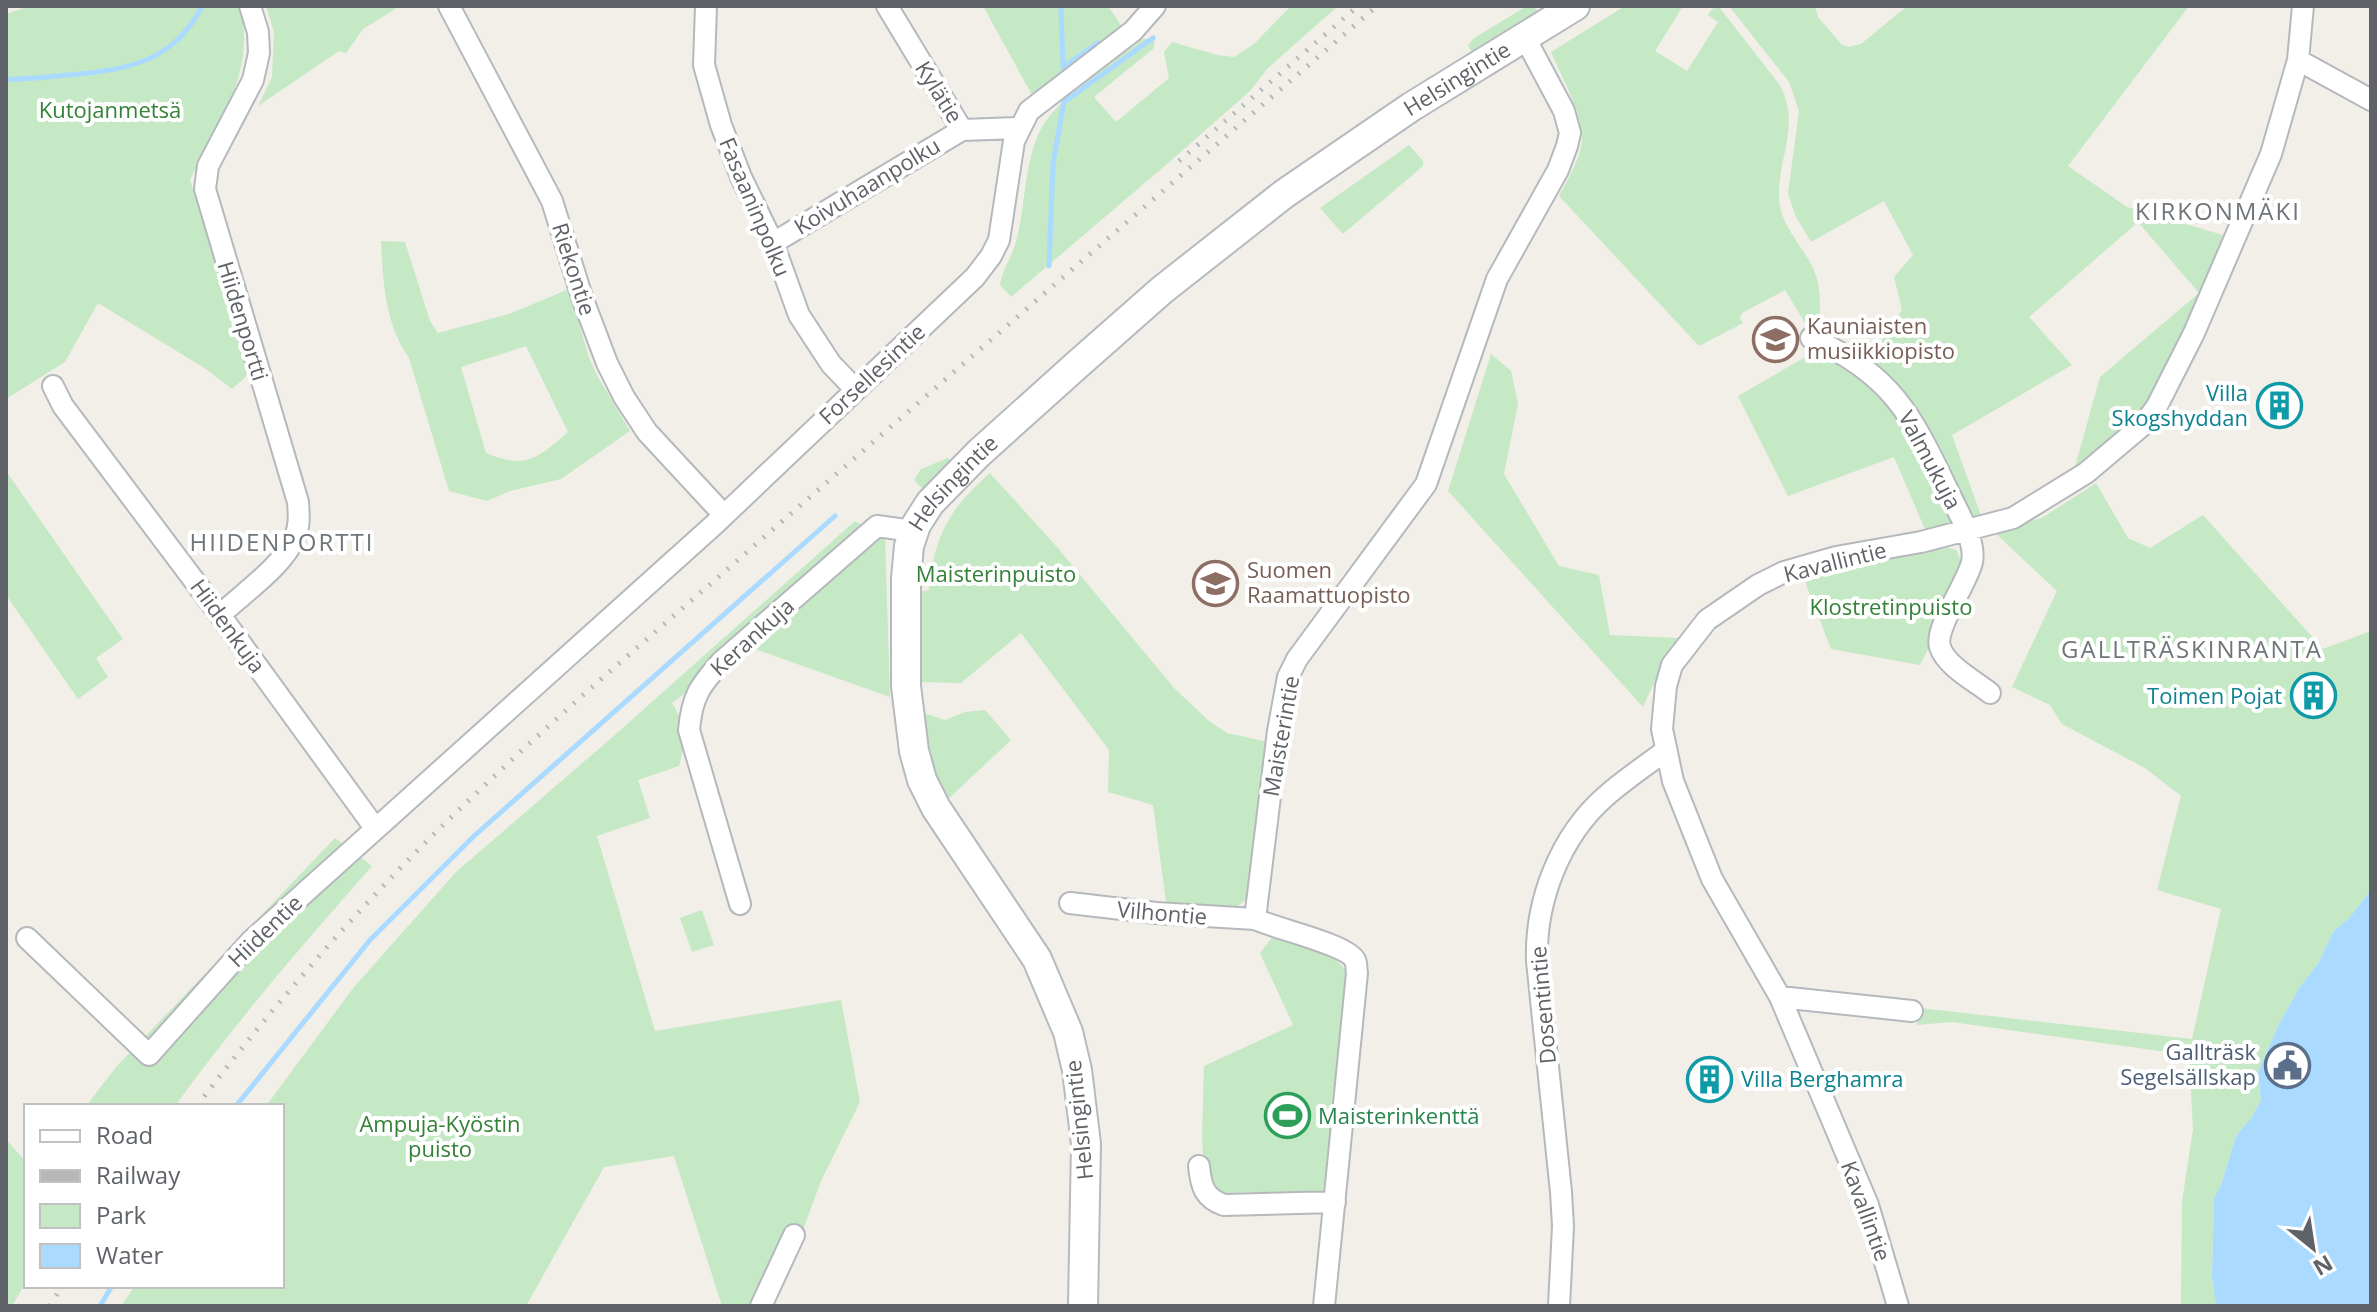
<svg xmlns="http://www.w3.org/2000/svg" width="2377" height="1312" font-family="'Open Sans',sans-serif">
<style>
.green{fill:#c5e8c5;fill-rule:evenodd}
.water{fill:#aadaff}
.lines{fill:none;stroke-linecap:round;stroke-linejoin:round}
.stream{stroke:#aadaff;stroke-width:5}
.minor-casing{stroke:#b5b8bc;stroke-width:24}
.secondary-casing{stroke:#b6babf;stroke-width:32}
.minor{stroke:#fff;stroke-width:20}
.secondary{stroke:#fff;stroke-width:28}
.rail{stroke:#b6b7b8;stroke-width:5;stroke-dasharray:2 10;stroke-linecap:butt}
.labels{text-anchor:middle;stroke-width:8;stroke-linejoin:round;paint-order:stroke}
.street-label{font-size:22px;fill:#5f6368;stroke:#fff}
.park-label{font-size:22px;fill:#348238;stroke:#fff}
.education-label{font-size:22px;fill:#785e54;stroke:#fff;text-anchor:start}
.culture-label{font-size:22px;fill:#0d838f;stroke:#fff;text-anchor:end}
.service-label{font-size:22px;fill:#4e5e75;stroke:#fff;text-anchor:end}
.leisure-label{font-size:22px;fill:#27864d;stroke:#fff;text-anchor:start}
.neighbourhood-label{font-size:24px;letter-spacing:2px;fill:#70757a;stroke:#fff}
</style>
<rect width="100%" height="100%" fill="#f1efe8"/>
<path class="green" d="M30,6H239C259,68 216,127 190,180L250,373L232,389L206,369L98,303L65,362L6,399V14Z
M266,6H400L363,29L346,53L339,51L258,106L272,77L274,32Z
M983,6H1108L1123,28L1036,99L1032,95Z
M1291,6H1338L1268,68L1250,91L1167,164L1011,297L1000,285C1003,268 1013,255 1017,238C1026,203 1024,161 1041,129C1057,98 1115,61 1143,39L1155,38L1154,48L1094,97L1116,122L1169,78L1164,52L1172,42L1217,55L1234,57L1254,44Z
M1527,6H1534L1538,13L1475,52L1470,50L1468,45L1474,38Z
M1625,6H1683L1655,51L1687,71L1718,22L1708,15L1712,9L1719,7L1779,84C1802,124 1777,158 1779,199C1781,229 1807,249 1816,276C1820,288 1820,301 1820,313L1807,326L1785,290L1742,313L1740,318L1743,323L1699,346L1559,196C1568,179 1583,155 1582,136C1581,110 1561,76 1551,52Z
M1729,6H1815L1818,17L1841,44L1848,47L1861,44L1907,6H2189L2068,166L2127,207L2230,237L2149,409L2073,474L2100,377L2199,293L2138,222L2029,317L2072,365L1952,435L1983,521L1927,534L1894,457L1788,496L1738,396L1821,348L1862,370L1902,310L1894,277L1913,255L1884,201L1811,242L1795,215L1788,193L1799,111L1789,82Z
M1409,145L1423,161V166L1343,234L1320,208Z
M381,241L405,242L430,321L438,333L509,314L569,289L589,358L598,377L630,431L561,479L510,491L487,501L449,491L409,358C385,323 383,282 381,241ZM526,346L568,432C538,458 526,470 486,453L461,367Z
M1491,354L1511,371L1518,404L1504,474L1559,566L1599,575L1610,635L1679,638L1664,661L1643,707L1448,491Z
M948,458L951,461L924,490L914,480L921,469Z
M6,471L123,639L96,658L108,677L78,699L6,595Z
M990,473L1057,547L1174,688L1209,721L1227,733L1268,742L1252,895L1235,908L1166,902L1153,805L1108,792L1109,750L1021,633L961,683L919,682L920,592L929,590C935,535 948,510 990,473Z
M2096,483L2128,538L2150,548L2203,515L2323,649L2371,631V890L2349,918L2333,932L2319,962L2299,988L2279,1024L2258,1072L2261,1100L2252,1117L2236,1136L2221,1185L2214,1199L2212,1277L2216,1306H2178L2181,1304L2182,1202L2193,1129L2189,1055L1952,1022L1917,1025L1920,1008L2192,1039L2221,909L2157,890L2181,796L2145,768L2062,724L2050,705L2012,687L2057,591L1993,531L2042,518Z
M855,521L866,528L694,687L672,703C685,722 686,744 679,766L638,780L650,818L597,836L655,1031L841,1000L860,1102L821,1181L800,1238L786,1233L748,1306H722L674,1156L604,1167L526,1306H121L135,1286H282V1106H266L354,987L456,872L616,734Z
M876,535H885L890,697L749,647Z
M1942,546L1956,550L1962,563L1939,628L1920,665L1831,649L1802,574Z
M985,710L1011,740L944,803L928,761L918,711L945,720L965,712Z
M335,838L372,866C303,944 236,1022 175,1106H86L117,1066Z
M702,910L714,945L692,952L680,918Z
M1273,936L1334,958L1350,974L1329,1191L1216,1193L1205,1180L1202,1140L1204,1066L1293,1025L1260,953Z
M6,1139L26,1162V1282L12,1306H6Z"/>
<path class="water" d="M2371,890V1306H2216L2212,1277L2214,1198L2221,1185L2236,1136L2252,1117L2261,1100L2258,1072L2279,1024L2299,988L2319,962L2333,932L2349,918Z"/>
<g class="lines">
<path class="stream" d="M1061,6L1063,67
M1063,67L1098,43
M6,79C27,80 47,77 68,75C125,70 174,63 202,6
M1049,266L1053,163L1064,102L1153,38
M236,1106L370,940L473,837L835,516
M100,1306L112,1286"/>
<defs>
<path id="minor" d="M449,6L552,201L582,297L607,363L624,397L647,432L724,515
M706,6L704,65L721,125L741,177L773,243L799,315L831,364L855,389
M887,6L962,130L1018,128
M2298,60L2371,100
M773,243L962,130
M1811,338C1895,375 1914,420 1952,499C1960,516 1976,542 1972,562C1967,584 1934,628 1940,647C1946,666 1975,681 1990,693
M53,386L63,406L220,615L375,828
M220,615C242,594 283,566 294,539C300,527 299,515 298,502L205,189L208,166L253,80L259,53L258,32L250,6
M1070,903L1156,913L1255,919
M740,904L689,730C692,697 699,687 721,662L877,526L913,531
M27,938L149,1055L251,941L716,523L975,277L991,256L999,240L1014,141L1029,111L1133,31L1155,6
M1780,997L1912,1011
M1199,1166C1201,1186 1204,1198 1224,1205L1335,1202
M761,1306L794,1235
M1324,1306L1357,973C1356,969 1357,964 1355,960C1346,944 1276,929 1255,919L1278,731L1288,677L1297,659L1426,484L1497,279L1558,170L1567,146L1570,133L1564,111L1524,36
M1559,1306L1563,1226L1561,1192L1537,961C1535,901 1560,836 1606,796C1624,780 1645,766 1665,751
M1898,1306L1868,1205L1780,997L1712,879L1673,781L1662,729L1666,686L1672,665L1707,620L1758,585L1784,572L1836,557L1921,542L2013,518L2086,473L2144,424L2157,406L2194,333L2271,154L2298,60L2303,6"/>
<g id="secondary">
<path id="s1" d="M1083,1306L1086,1144L1077,1070L1068,1032L1037,959L936,808L922,780L914,751L906,686V579L909,546L916,525L930,503L979,453L1078,364L1162,290L1284,194L1411,107L1575,6"/>
</g>
</defs>
<use href="#minor" class="minor-casing"/>
<use href="#secondary" class="secondary-casing"/>
<use href="#minor" class="minor"/>
<use href="#secondary" class="secondary"/>
<path class="rail" d="M1179,161L1358,6
M197,1106C284,991 379,884 484,786C574,700 670,620 763,538C967,360 1172,183 1377,6
M50,1306L62,1286"/>
</g>
<defs>
<symbol id="university-ring" viewBox="-11 -11 22 22"><circle r="9.5" fill="#fff" stroke="#8d6e63" stroke-width="1.5"/><path d="M0-5L7-2L0 1L-7-2ZM-4 1L0 2.5L4 1V4Q0 6-4 4Z" fill="#8d6e63"/></symbol>
<symbol id="building-ring" viewBox="-11 -11 22 22"><circle r="9.5" fill="#fff" stroke="#0f9aa8" stroke-width="1.5"/><path d="M-4-6H4V6H1V3H-1V6H-4ZM-2.5-4.3h1.7v1.8h-1.7ZM.8-4.3h1.7v1.8H.8ZM-2.5-1h1.7V.8h-1.7ZM.8-1h1.7V.8H.8Z" fill="#0f9aa8"/></symbol>
<symbol id="school-ring" viewBox="-11 -11 22 22"><circle r="9.5" fill="#fff" stroke="#8d6e63" stroke-width="1.5"/><path d="M0-5L7-2L0 1L-7-2ZM-4 1L0 2.5L4 1V4Q0 6-4 4Z" fill="#8d6e63"/></symbol>
<symbol id="civic-ring" viewBox="-11 -11 22 22"><circle r="9.5" fill="#fff" stroke="#5c6f8a" stroke-width="1.5"/><path d="M-.6-6.5H3V-4.5H.6V-3L4-1V1h2V6H-6V1h2V-1L-.6-3ZM-1.2 2.5V6h2.4V2.5Z" fill="#5c6f8a"/></symbol>
<symbol id="stadium-ring" viewBox="-11 -11 22 22"><circle r="9.5" fill="#fff" stroke="#2e9e5b" stroke-width="1.5"/><path d="M0-5a6.5 5 0 1 0 0 10a6.5 5 0 1 0 0-10ZM-3.5-1.8h7v3.6h-7Z" fill="#2e9e5b"/></symbol>
</defs>
<g fill-rule="evenodd">
<use href="#university-ring" x="1750" y="314" width="51" height="51"/>
<use href="#building-ring" x="2254" y="380" width="51" height="51"/>
<use href="#school-ring" x="1190" y="558" width="51" height="51"/>
<use href="#building-ring" x="2288" y="670" width="51" height="51"/>
<use href="#civic-ring" x="2262" y="1040" width="51" height="51"/>
<use href="#building-ring" x="1684" y="1054" width="51" height="51"/>
<use href="#stadium-ring" x="1262" y="1090" width="51" height="51"/>
</g>
<g class="labels">
<g class="street-label">
<text dy="8" stroke="none"><textPath href="#s1" startOffset="1530">Helsingintie</textPath></text>
<text transform="translate(939 92) rotate(58)" y="8">Kylätie</text>
<text transform="translate(867 186) rotate(-31)" y="8">Koivuhaanpolku</text>
<text transform="translate(755 207) rotate(67)" y="8">Fasaaninpolku</text>
<text transform="translate(574 269) rotate(72)" y="8">Riekontie</text>
<text transform="translate(243 321) rotate(73)" y="8">Hiidenportti</text>
<text transform="translate(872 374) rotate(-43)" y="8">Forsellesintie</text>
<text transform="translate(1930 460) rotate(62)" y="8">Valmukuja</text>
<text dy="8" stroke="none"><textPath href="#s1" startOffset="882">Helsingintie</textPath></text>
<text transform="translate(1835 562) rotate(-14)" y="8">Kavallintie</text>
<text transform="translate(228 626) rotate(54)" y="8">Hiidenkuja</text>
<text transform="translate(752 637) rotate(-42)" y="8">Kerankuja</text>
<text transform="translate(1281 736) rotate(-80)" y="8">Maisterintie</text>
<text transform="translate(1162 913) rotate(5)" y="8">Vilhontie</text>
<text transform="translate(265 931) rotate(-44)" y="8">Hiidentie</text>
<text transform="translate(1543 1005) rotate(-95)" y="8">Dosentintie</text>
<text transform="translate(1079 1120) rotate(-96)" y="8">Helsingintie</text>
<text transform="translate(1866 1211) rotate(70)" y="8">Kavallintie</text>
</g>
<g class="park-label">
<text x="110" y="118">Kutojanmetsä</text>
<text x="996" y="582">Maisterinpuisto</text>
<text x="1891" y="615">Klostretinpuisto</text>
<text x="440" y="1132">Ampuja-Kyöstin<tspan x="440" dy="25">puisto</tspan></text>
</g>
<g class="education-label">
<text x="1807" y="334">Kauniaisten<tspan x="1807" dy="25">musiikkiopisto</tspan></text>
<text x="1247" y="578">Suomen<tspan x="1247" dy="25">Raamattuopisto</tspan></text>
</g>
<g class="culture-label">
<text x="2248" y="401">Villa<tspan x="2248" dy="25">Skogshyddan</tspan></text>
<text x="2282" y="704">Toimen Pojat</text>
<text x="1741" y="1087" text-anchor="start">Villa Berghamra</text>
</g>
<g class="service-label">
<text x="2256" y="1060">Gallträsk<tspan x="2256" dy="25">Segelsällskap</tspan></text>
</g>
<g class="leisure-label">
<text x="1318" y="1124">Maisterinkenttä</text>
</g>
<g class="neighbourhood-label">
<text x="2218" y="220">KIRKONMÄKI</text>
<text x="282" y="551">HIIDENPORTTI</text>
<text x="2192" y="658">GALLTRÄSKINRANTA</text>
</g>
</g>
<rect width="2377" height="1312" fill="none" stroke="#5f6368" stroke-width="16"/>
<rect x="24" y="1104" width="260" height="184" fill="#ffffff" stroke="#bfc1c3" stroke-width="2"/>
<rect x="40" y="1130" width="40" height="12" fill="#ffffff" stroke="#bfc1c3" stroke-width="2"/>
<text x="96" y="1144" font-size="24" fill="#5f6368">Road</text>
<rect x="40" y="1170" width="40" height="12" fill="#b6b7b8" stroke="#bfc1c3" stroke-width="2"/>
<text x="96" y="1184" font-size="24" fill="#5f6368">Railway</text>
<rect x="40" y="1204" width="40" height="24" fill="#c5e8c5" stroke="#bfc1c3" stroke-width="2"/>
<text x="96" y="1224" font-size="24" fill="#5f6368">Park</text>
<rect x="40" y="1244" width="40" height="24" fill="#aadaff" stroke="#bfc1c3" stroke-width="2"/>
<text x="96" y="1264" font-size="24" fill="#5f6368">Water</text>
<g transform="translate(2313 1248) rotate(150)" stroke="#ffffff" stroke-width="6" paint-order="stroke">
<path d="M0-6L14 30L0 20L-14 30Z" fill="#5f6368"/>
<text y="-12" font-size="22" font-weight="bold" text-anchor="middle" fill="#5f6368">N</text>
</g>
</svg>
